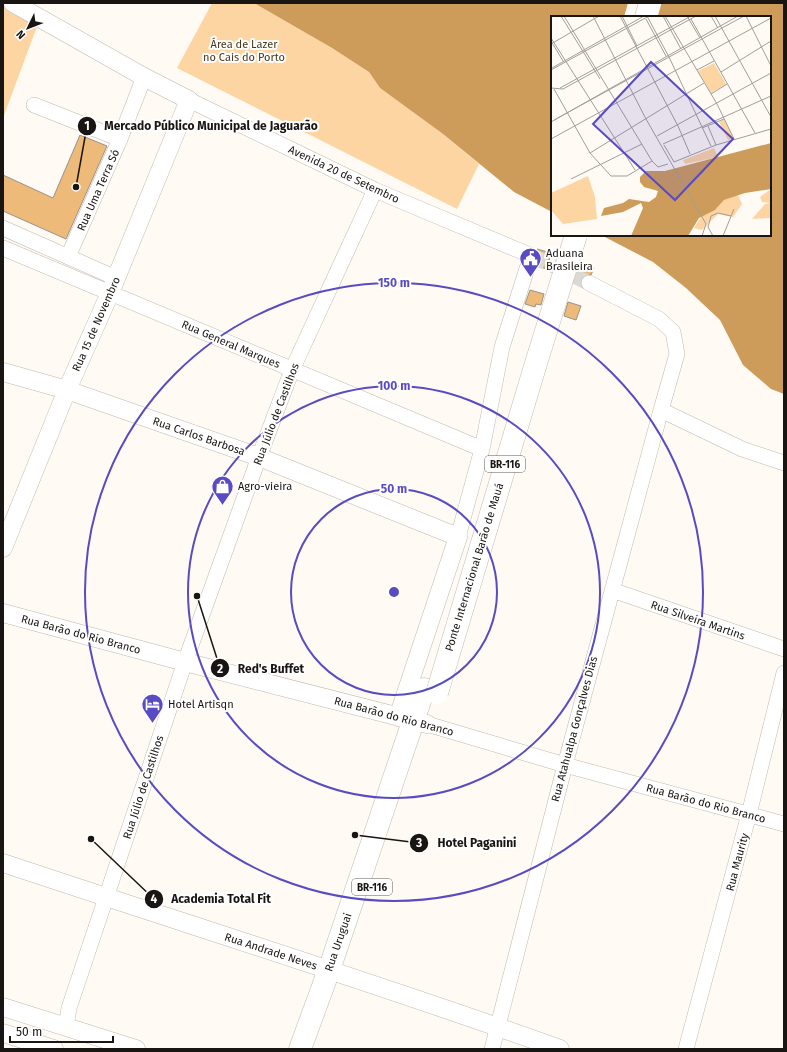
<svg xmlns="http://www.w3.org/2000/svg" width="787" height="1052" font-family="'Fira Sans',sans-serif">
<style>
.green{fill:#fdd5a2}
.water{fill:#cd9c5b}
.pier{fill:#fffaf4}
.building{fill:#edba79;stroke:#9b938a}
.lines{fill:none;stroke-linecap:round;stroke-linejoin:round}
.minor-tunnel{stroke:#dcd8d2;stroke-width:15;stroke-dasharray:15 8;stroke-linecap:butt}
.minor-casing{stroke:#c1b9b0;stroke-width:16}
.tertiary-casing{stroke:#c1b9b0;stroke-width:19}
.trunk-casing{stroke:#c1b9b0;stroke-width:23}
.minor{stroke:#fff;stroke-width:15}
.tertiary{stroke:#fff;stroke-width:18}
.trunk{stroke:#fff;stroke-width:22}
.trunk-bridge-casing{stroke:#c1b9b0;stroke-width:23;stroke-linecap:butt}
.trunk-bridge{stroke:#fff;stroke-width:22}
.ring{fill:none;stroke:#584bc3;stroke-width:2}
.labels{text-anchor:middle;stroke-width:4;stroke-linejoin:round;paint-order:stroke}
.shield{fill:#fff;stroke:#5d5b59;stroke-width:1}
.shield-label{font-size:10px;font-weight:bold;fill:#181512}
.park-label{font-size:11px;fill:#4b3619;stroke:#fff}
.street-label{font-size:11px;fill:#181512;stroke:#fff}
.poi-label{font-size:11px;fill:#181512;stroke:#fff;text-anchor:start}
.inset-road{fill:none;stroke:#a39e9a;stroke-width:1}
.view{fill:#584bc3;fill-opacity:0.15;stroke:#584bc3;stroke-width:2}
.inset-edge{fill:none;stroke:#181512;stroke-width:2}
.centre{fill:#584bc3;stroke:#fff;stroke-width:2}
.ring-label{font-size:12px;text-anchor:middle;font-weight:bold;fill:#584bc3;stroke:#fff;stroke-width:4;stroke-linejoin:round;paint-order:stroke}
.leader{fill:none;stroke:#181512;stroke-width:1.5}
.callout-dot{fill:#181512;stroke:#fff;stroke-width:1.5}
.mark-label{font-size:12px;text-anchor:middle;font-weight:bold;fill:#fff}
.callout-label{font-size:12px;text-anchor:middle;font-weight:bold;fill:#181512;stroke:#fff;stroke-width:4;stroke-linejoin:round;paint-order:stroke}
</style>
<rect width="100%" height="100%" fill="#fffaf4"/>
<path class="green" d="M3,3L38,24L3,118Z
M212,3H254L332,48L369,72L380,88L443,134L479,164L457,209L177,68Z"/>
<path class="water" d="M254,3H784V394L771,389L743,365L720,320L686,288L653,262L601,235H770V17H552V212L514,192L443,134L380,88L369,72L332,48Z"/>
<path class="pier" d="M628,3H656L652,17H624Z"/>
<path class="building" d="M80,135L107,146L66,239L3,211V175L53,198Z
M537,249L551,253L547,269L537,266L541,255Z
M580,264L594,268L591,275H584L581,280L576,279Z
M530,290L544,294L541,305L536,304L535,307L525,304Z
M568,302L581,306L576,320L564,316Z"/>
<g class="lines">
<path class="minor-tunnel" d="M532,256L589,283"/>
<defs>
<path id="minor" d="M189,100L375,190L532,256
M34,105L120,139
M3,228L116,278
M3,248L482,449
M68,257L120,139L144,77
M589,283L659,319L673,332L677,354L661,410L742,449L784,463
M458,537L482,449L502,347L531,256
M612,590L784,649
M427,724L565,765L784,824
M66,1027L69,1008L185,662L259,457L292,370L375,190
M492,1049L565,765L661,410
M686,1049L749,814L784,673"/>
<path id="tertiary" d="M3,372L67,390L259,457L458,537L398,717
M3,548L67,390L110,293L189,100L144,77L13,3
M3,613L185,662L427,724
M3,863C189,925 376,983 560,1049
M3,1007L136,1049
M3,1033L54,1049"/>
<path id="trunk" d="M646,17L650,3
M300,1049L329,970L424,689"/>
</defs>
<use href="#minor" class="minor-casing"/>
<use href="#tertiary" class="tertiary-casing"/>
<use href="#trunk" class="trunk-casing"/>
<use href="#minor" class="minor"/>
<use href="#tertiary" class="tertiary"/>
<use href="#trunk" class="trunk"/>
<defs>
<path id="trunk-bridge" d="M437,693L537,360L576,235"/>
</defs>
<use href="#trunk-bridge" class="trunk-bridge-casing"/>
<use href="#trunk-bridge" class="trunk-bridge"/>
</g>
<g class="ring">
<circle cx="394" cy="592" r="103"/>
<circle cx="394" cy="592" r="206"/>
<circle cx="394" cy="592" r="309"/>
</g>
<defs>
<symbol id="civic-pin" viewBox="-11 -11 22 30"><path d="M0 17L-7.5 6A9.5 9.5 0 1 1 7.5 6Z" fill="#584bc3" stroke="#fff"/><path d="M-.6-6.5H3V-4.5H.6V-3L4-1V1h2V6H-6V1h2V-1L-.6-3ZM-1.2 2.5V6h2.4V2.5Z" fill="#fff"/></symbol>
<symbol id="shop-pin" viewBox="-11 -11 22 30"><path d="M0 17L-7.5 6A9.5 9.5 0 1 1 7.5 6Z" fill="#584bc3" stroke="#fff"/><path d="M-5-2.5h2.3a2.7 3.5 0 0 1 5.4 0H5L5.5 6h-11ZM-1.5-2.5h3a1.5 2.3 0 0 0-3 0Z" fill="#fff"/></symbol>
<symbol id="hotel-pin" viewBox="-11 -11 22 30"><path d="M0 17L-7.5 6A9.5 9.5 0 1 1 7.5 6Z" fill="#584bc3" stroke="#fff"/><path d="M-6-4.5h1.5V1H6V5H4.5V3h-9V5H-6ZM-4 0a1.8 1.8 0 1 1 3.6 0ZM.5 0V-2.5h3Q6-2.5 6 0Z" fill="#fff"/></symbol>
</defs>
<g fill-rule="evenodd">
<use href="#civic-pin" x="518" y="246" width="25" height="34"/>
<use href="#shop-pin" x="210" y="474" width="25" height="34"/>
<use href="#hotel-pin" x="140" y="692" width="25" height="34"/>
</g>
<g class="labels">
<g class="shield">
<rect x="485" y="456" width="40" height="16" rx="3"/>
<rect x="352" y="879" width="40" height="16" rx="3"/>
</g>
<g class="shield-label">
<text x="505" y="468">BR-116</text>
<text x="372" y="891">BR-116</text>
</g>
<g class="park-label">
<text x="244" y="48">Área de Lazer<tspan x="244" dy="13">no Cais do Porto</tspan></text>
</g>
<g class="street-label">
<text transform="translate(344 174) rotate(25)" y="4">Avenida 20 de Setembro</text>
<text transform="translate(98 190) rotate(-66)" y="4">Rua Uma Terra Só</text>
<text transform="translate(96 324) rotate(-66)" y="4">Rua 15 de Novembro</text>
<text transform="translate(231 344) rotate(23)" y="4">Rua General Marques</text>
<text transform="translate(276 414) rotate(-69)" y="4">Rua Júlio de Castilhos</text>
<text transform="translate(199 436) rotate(19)" y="4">Rua Carlos Barbosa</text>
<text transform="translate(474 567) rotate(-73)" y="4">Ponte Internacional Barão de Mauá</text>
<text transform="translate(698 620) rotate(19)" y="4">Rua Silveira Martins</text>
<text transform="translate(81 634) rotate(15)" y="4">Rua Barão do Rio Branco</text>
<text transform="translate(394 716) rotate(15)" y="4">Rua Barão do Rio Branco</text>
<text transform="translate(574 729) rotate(-75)" y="4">Rua Atahualpa Gonçalves Dias</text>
<text transform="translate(143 787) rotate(-72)" y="4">Rua Júlio de Castilhos</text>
<text transform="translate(706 803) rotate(15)" y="4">Rua Barão do Rio Branco</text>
<text transform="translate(737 862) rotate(-75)" y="4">Rua Maurity</text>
<text transform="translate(338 942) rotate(-71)" y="4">Rua Uruguai</text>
<text transform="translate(271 951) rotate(18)" y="4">Rua Andrade Neves</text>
</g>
<g class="poi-label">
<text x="546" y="257">Aduana<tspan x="546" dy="13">Brasileira</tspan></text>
<text x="238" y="490">Agro-vieira</text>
<text x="168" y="708">Hotel Artisqn</text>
</g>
</g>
<g transform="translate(551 16)">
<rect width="220" height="220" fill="#fffaf4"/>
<path d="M163,47L175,68L160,77L147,55ZM173,103L183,123L177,124L168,106ZM163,132L167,141L134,148L132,144ZM37,160L44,181L46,203L12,208L0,194V177ZM220,173V202L201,203L214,188L219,187L211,186L209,181ZM187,179L191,188L182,201L167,198L151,214L143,212L152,198L166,192L173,184Z" fill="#fdd5a2"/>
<path d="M220,127V173L194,177L173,184L164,194L148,202L137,220H80L92,192L90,187L72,196L50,200L53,192L72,187L78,183L98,186L105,181L107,175L93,171L89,166V161L95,155H114Z" fill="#cd9c5b"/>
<path class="inset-road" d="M10,0L49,63M13,0L101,145M42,0L95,103L155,208L151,220M69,0L127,110L139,138M71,0L86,30M96,0L118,41L160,130M112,0L130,33M114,0L166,88L183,123M136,0L149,22M160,0L167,12M164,0L220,101M195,0L220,50M95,3L115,40M140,3L204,117M0,22L84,154M0,25L12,45M0,28L48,0M1,52L93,0M0,54L98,0M146,54L163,45M170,56L220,25M0,72L12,73L145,0M9,72L140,0M3,73L39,137L60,160H76L101,145L107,151L117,148M160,78L176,68M3,104L193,0M0,106L187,0M157,110L165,129M151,112L173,103M106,120L220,57M0,123L220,2M112,128L220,80M113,129L123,146M39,137L153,67M123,146L165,129L220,113M20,163L91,128M162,220L157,211L160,200L167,197L180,200M172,220L183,193"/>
<path class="view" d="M100,46L182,123L124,184L42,108Z"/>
<rect width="220" height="220" class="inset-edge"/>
</g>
<circle cx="394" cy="592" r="6" class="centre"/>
<g class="ring-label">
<text x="394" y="287">150 m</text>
<text x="394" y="390">100 m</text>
<text x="394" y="493">50 m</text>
</g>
<path class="leader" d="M76 187L87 126M197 596L220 668M355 835L419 843M91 839L154 899"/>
<g class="callout-dot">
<circle cx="76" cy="187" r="4"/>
<circle cx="197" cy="596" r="4"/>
<circle cx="355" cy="835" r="4"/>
<circle cx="91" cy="839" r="4"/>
<circle cx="87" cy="126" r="10"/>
<circle cx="220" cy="668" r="10"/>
<circle cx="419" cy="843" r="10"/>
<circle cx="154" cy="899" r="10"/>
</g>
<g class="mark-label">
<text x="87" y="130">1</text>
<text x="220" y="673">2</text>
<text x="419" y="847">3</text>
<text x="154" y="903">4</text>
</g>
<g class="callout-label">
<text x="211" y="130">Mercado Público Municipal de Jaguarão</text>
<text x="271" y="673">Red's Buffet</text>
<text x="477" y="847">Hotel Paganini</text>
<text x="221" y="903">Academia Total Fit</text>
</g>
<rect width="787" height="1052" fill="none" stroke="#181512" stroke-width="8"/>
<g transform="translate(28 28) rotate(227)" stroke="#ffffff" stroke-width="3" paint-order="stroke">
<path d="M0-3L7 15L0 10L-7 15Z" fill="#181512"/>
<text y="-6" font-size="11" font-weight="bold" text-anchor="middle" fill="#181512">N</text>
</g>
<path d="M10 1036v6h103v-6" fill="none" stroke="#181512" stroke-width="2"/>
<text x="16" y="1036" font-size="12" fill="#181512" stroke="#ffffff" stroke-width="3" paint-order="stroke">50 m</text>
</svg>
